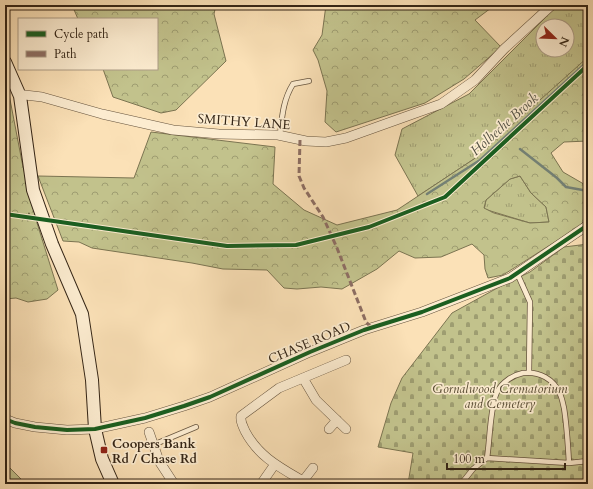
<svg xmlns="http://www.w3.org/2000/svg" width="593" height="489" font-family="Cardo,serif">
<style>
.grass{fill:url(#grass-tufts);stroke:#7b7451;fill-rule:evenodd}
.forest{fill:url(#forest-crowns);stroke:#7b7451;fill-rule:evenodd}
.cemetery{fill:url(#cemetery-stones);stroke:#7b7451}
.lines{fill:none;stroke-linecap:round;stroke-linejoin:round}
.stream{stroke:#748074;stroke-width:2.5}
.lane-casing{stroke:#66543e;stroke-width:6}
.street-casing{stroke:#66543e;stroke-width:10}
.secondary-casing{stroke:#342516;stroke-width:14}
.path{stroke:#342516;stroke-width:1.5;stroke-dasharray:1 2;stroke-linecap:butt}
.lane{stroke:#fcecd0;stroke-width:4.5}
.street{stroke:#fcecd0;stroke-width:9}
.secondary{stroke:#fcecd0;stroke-width:12}
.quiet{stroke:#8d6e63;stroke-width:3;stroke-dasharray:6 3;stroke-linecap:butt}
.cycleway-casing{stroke:#fcecd0;stroke-width:6}
.cycleway{stroke:#1b5e20;stroke-width:4}
.poi-dot{fill:#8f2418;stroke:#fcecd0;stroke-width:1.5}
.labels{text-anchor:middle;stroke-width:3.5;stroke-linejoin:round;paint-order:stroke}
.street-label{font-size:13px;fill:#342516;stroke:#fcecd0}
.park-label{font-size:13px;font-style:italic;fill:#584c34;stroke:#fcecd0}
.poi-label{font-size:13px;font-weight:bold;fill:#342516;stroke:#fcecd0;text-anchor:start}
.water-label{font-size:14px;font-style:italic;fill:#545245;stroke:#fcecd0}
</style>
<defs>
<pattern id="grass-tufts" width="24" height="20" patternUnits="userSpaceOnUse"><rect width="24" height="20" fill="#c2c28c"/><path d="M3 7l-1-3M5 7V3M7 7l1-3M15 17l-1-3M17 17v-4M19 17l1-3" fill="none" stroke="#9e9d71"/></pattern>
<pattern id="forest-crowns" width="20" height="18" patternUnits="userSpaceOnUse"><rect width="20" height="18" fill="#c2c28c"/><path d="M2 6a3 3 0 1 1 6 0M12 15a3 3 0 1 1 6 0" fill="none" stroke="#9e9d71"/></pattern>
<pattern id="cemetery-stones" width="16" height="16" patternUnits="userSpaceOnUse"><rect width="16" height="16" fill="#c2c28c"/><path d="M2 7V4a2 2 0 0 1 4 0v3zM10 15v-3a2 2 0 0 1 4 0v3z" fill="#9e9d71"/></pattern>
</defs>
<rect width="100%" height="100%" fill="#fbe1b7"/>
<filter id="stains"><feTurbulence type="fractalNoise" baseFrequency=".005" numOctaves="4"/><feColorMatrix values="0 0 0 0 .2 0 0 0 0 .09 0 0 0 0 .02 0 0 0 .5 -.17"/></filter>
<radialGradient id="worn" r=".72"><stop offset=".6" stop-color="#630" stop-opacity="0"/><stop offset="1" stop-color="#630" stop-opacity=".3"/></radialGradient>
<path class="grass" d="M558,5H588V59L474,159L418,196L395,155L402,129L469,94ZM543,26H567V50H543Z
M520,176L531,193L546,207L549,222L530,223L484,209L486,200L510,179Z"/>
<path class="forest" d="M72,5H216L214,14L226,61L176,110L161,113L113,97L103,69H157V19H78Z
M326,5H495L475,20L501,47L464,79L425,103L336,132L325,122L327,91L318,60L313,50L322,35Z
M588,57V141L564,142L551,153L563,172L582,183L588,188V217L577,228L503,275L488,278L485,269L484,255L472,244L441,257L415,258L399,251L377,269L342,289L321,287L297,289L284,288L267,270L223,269L192,263L92,248L79,242L63,241L38,176L134,178L151,132L275,147L273,184L304,210L337,225L397,210L474,159ZM520,176L531,193L546,207L549,222L530,223L494,213L484,208L486,200L510,179Z
M5,82L8,89L22,162L37,223L58,290L47,299L28,302L16,298L5,299Z
M5,463L26,484H5Z"/>
<path class="cemetery" d="M588,244V484H408L413,453L378,447L391,403L402,378L452,313L501,286L530,272L564,247Z"/>
<g class="lines">
<path class="stream" d="M520,149L557,178L566,187L588,191
M427,194L480,160L588,61"/>
<defs>
<path id="lane" d="M280,135C282,117 283,100 293,84L309,81
M517,273L530,302L529,372
M153,445L196,427
M569,463L588,461
M461,484L473,469L487,458L569,463C568,445 567,427 564,408C563,404 562,398 560,394C554,379 539,371 523,373C513,375 502,382 497,392C490,407 490,440 487,458"/>
<path id="street" d="M20,96L25,95L42,97L102,114L173,130L219,134L278,135L306,141L326,142L346,138L441,104L475,80L504,49L552,5
M303,378L316,400L346,429
M5,419L15,423L35,427L67,430L95,429L145,418L184,406L210,397L310,352L364,330L422,312L510,278L588,225
M329,429L337,420
M149,432L159,461L174,484
M303,481L313,468
M261,484L275,464
M306,484L303,481C279,467 258,456 245,431C243,426 240,422 241,416L279,388L346,360"/>
<path id="secondary" d="M5,62L20,96L33,190L52,244L82,314L92,380L95,429L102,459L113,484"/>
</defs>
<use href="#lane" class="lane-casing"/>
<use href="#street" class="street-casing"/>
<use href="#secondary" class="secondary-casing"/>
<path class="path" d="M23,216L30,213"/>
<use href="#lane" class="lane"/>
<use href="#street" class="street"/>
<use href="#secondary" class="secondary"/>
<path class="quiet" d="M300,140L299,176L304,188L323,217L337,248L366,322L372,328"/>
<defs>
<path id="cycleway" d="M5,214L227,246L296,245L369,227L445,197L588,65
M5,419L15,423L35,427L67,430L95,429L145,418L184,406L210,397L310,352L364,330L422,312L510,278L588,225"/>
</defs>
<use href="#cycleway" class="cycleway-casing"/>
<use href="#cycleway" class="cycleway"/>
</g>
<rect class="poi-dot" x="100" y="446" width="8" height="8" rx="2"/>
<g class="labels">
<g class="street-label">
<text transform="translate(244 121) rotate(4)" y="5">SMITHY LANE</text>
<text transform="translate(309 342) rotate(-23)" y="5">CHASE ROAD</text>
</g>
<g class="park-label">
<text x="500" y="393">Gornalwood Crematorium<tspan x="500" dy="15">and Cemetery</tspan></text>
</g>
<g class="poi-label">
<text x="112" y="448">Coopers Bank<tspan x="112" dy="15">Rd / Chase Rd</tspan></text>
</g>
<g class="water-label">
<text transform="translate(504 124) rotate(-42)" y="5">Holbeche Brook</text>
</g>
</g>
<rect width="593" height="489" fill="none" stroke="#fbe1b7" stroke-width="20"/>
<rect x="6" y="6" width="581" height="477" fill="none" stroke="#342516" stroke-width="2"/>
<rect x="10" y="10" width="573" height="469" fill="none" stroke="#342516"/>
<rect x="18" y="18" width="140" height="52" fill="#fcecd0" stroke="#ac9c86"/>
<rect x="26" y="31" width="20" height="6" fill="#1b5e20" stroke="#ac9c86"/>
<text x="54" y="38" font-size="12" fill="#342516">Cycle path</text>
<rect x="26" y="51" width="20" height="6" fill="#8d6e63" stroke="#ac9c86"/>
<text x="54" y="58" font-size="12" fill="#342516">Path</text>
<g transform="translate(555 38) rotate(113)"><circle r="19" fill="#fcecd0" stroke="#ac9c86"/>
<path d="M0-3L7 15L0 10L-7 15Z" fill="#8f2418"/>
<text y="-6" font-size="11" font-weight="bold" text-anchor="middle" fill="#342516">N</text>
</g>
<path d="M447 463v6h118v-6" fill="none" stroke="#342516" stroke-width="2"/>
<text x="453" y="463" font-size="12" fill="#342516" stroke="#fcecd0" stroke-width="3" paint-order="stroke">100 m</text>
<rect width="100%" height="100%" filter="url(#stains)"/>
<rect width="100%" height="100%" fill="url(#worn)"/>
</svg>
